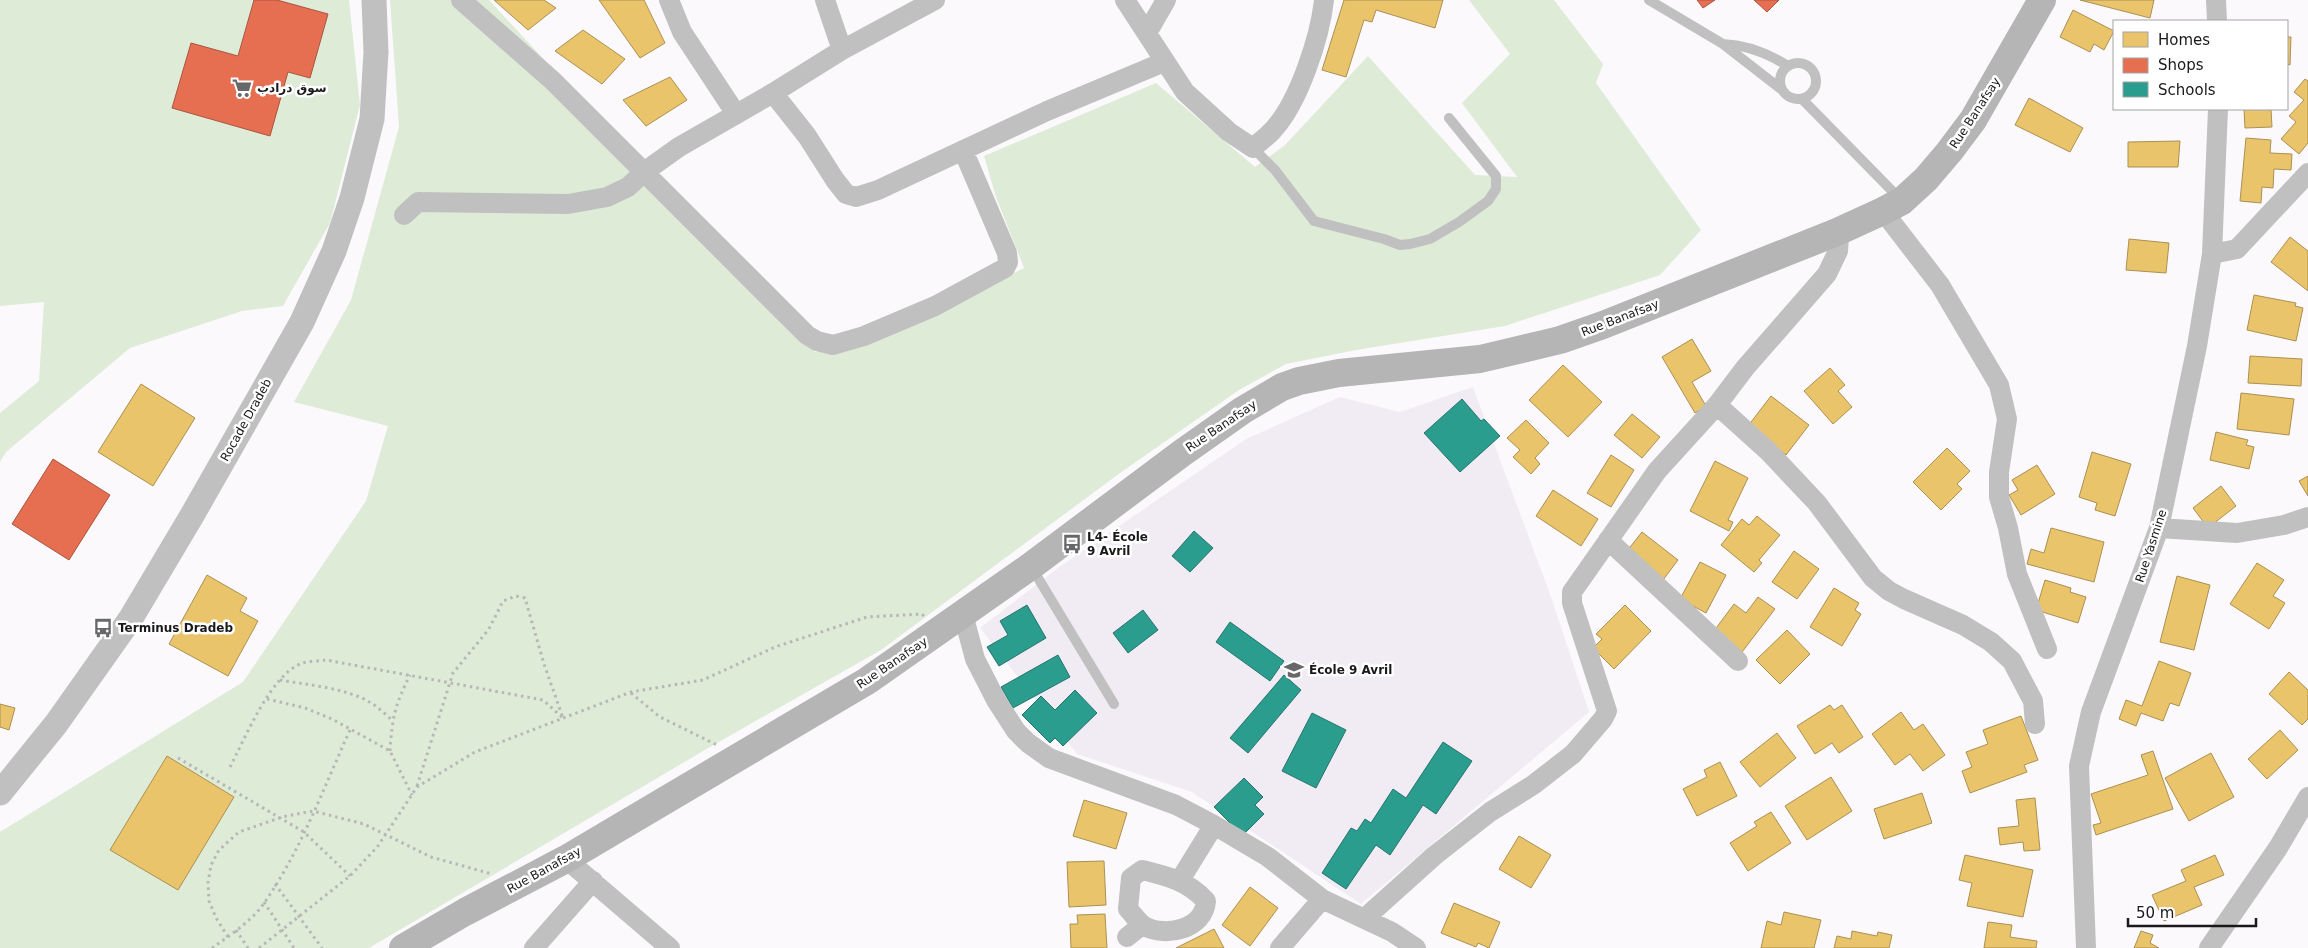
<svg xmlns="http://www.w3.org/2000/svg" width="2308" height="948" font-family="'DejaVu Sans','Noto Naskh Arabic',sans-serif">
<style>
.built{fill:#f1ebf3}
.green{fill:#ddebd7}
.homes{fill:#e9c46a;stroke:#ab9052}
.shops{fill:#e76f51;stroke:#a95540}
.schools{fill:#2a9d8f;stroke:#25756c}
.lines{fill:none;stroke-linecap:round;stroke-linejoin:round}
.path{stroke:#b7b7b7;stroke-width:3;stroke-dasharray:2.5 4;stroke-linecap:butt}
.service{stroke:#c1c0c0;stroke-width:10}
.minor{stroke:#c1c0c0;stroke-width:20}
.tertiary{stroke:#c1c0c0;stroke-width:25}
.secondary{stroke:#b5b5b5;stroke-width:28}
.labels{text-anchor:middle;stroke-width:5;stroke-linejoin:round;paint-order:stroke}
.poi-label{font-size:12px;font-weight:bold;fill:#19181a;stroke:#fff;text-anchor:start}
.street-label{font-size:12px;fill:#19181a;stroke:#fff}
</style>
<rect width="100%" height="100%" fill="#fcf9fd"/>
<path class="built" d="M1473,387L1551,597L1589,712L1361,904L1192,792L1077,754L980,628L1058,568L1246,439L1340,397L1400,412Z"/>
<path class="green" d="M0,0H349L360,105L330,223L283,306L242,311L130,348L6,452L0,462V413L39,381L44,302L0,306Z
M390,0H489L815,352L873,343L1024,268L996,197L984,156L1156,83L1255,167L1285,145L1368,56L1475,175L1517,177L1462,103L1510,54L1469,0H1554L1603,64L1596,83L1701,230L1660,275L1505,326L1356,350L1286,364L1239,390L1120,473L881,650L710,747L369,948H0V832L243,682L366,501L388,426L294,402L351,300L399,127Z"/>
<path class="homes" d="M494,0H544L556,8L528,30Z
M599,0H644L665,43L640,58Z
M1344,0H1443L1435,28L1376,10L1372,22L1364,20L1346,77L1322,70Z
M2080,0H2154L2150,18Z
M2073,10L2114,31L2104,50L2094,44L2090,52L2060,37Z
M583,30L625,59L602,84L555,51Z
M2287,37H2291L2290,65L2287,64Z
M670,77L687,100L646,126L623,100Z
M2305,79L2308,81V143L2299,154L2281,139L2296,122L2289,116L2304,100L2294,92Z
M2029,98L2083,128L2070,152L2015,125Z
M2244,109H2277H2271L2272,127L2245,128Z
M2246,138L2271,140L2270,153L2292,154L2291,170L2274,169L2273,188L2262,187L2261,203L2240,201Z
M2180,141L2178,167H2128V142Z
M2290,237L2308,251V291L2271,262Z
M2129,239L2169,243L2166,273L2126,270Z
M2254,295L2296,303L2295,306L2303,308L2296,341L2247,330Z
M1692,339L1711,371L1692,382L1706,406L1695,413L1662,357Z
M2250,356L2302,359L2301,386L2248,383Z
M1563,365L1602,402L1568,437L1529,400Z
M1830,368L1845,385L1838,391L1852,407L1833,424L1804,391Z
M141,384L195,418L153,486L98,452Z
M2241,393L2294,399L2289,435L2237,429Z
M1771,396L1809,425L1786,455L1748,426Z
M1632,414L1660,437L1642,458L1614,435Z
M1526,420L1549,443L1535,458L1540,464L1531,474L1513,457L1520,450L1507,438Z
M2216,432L2248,440L2246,445L2254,447L2249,469L2210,460Z
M1947,448L1970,471L1957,484L1962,489L1941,510L1913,482Z
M2092,452L2131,464L2115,516L2095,510L2097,503L2079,497Z
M1611,455L1634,470L1611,507L1587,493Z
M1715,461L1748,478L1728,520L1733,522L1729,531L1690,511Z
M2037,465L2055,494L2021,515L2009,495L2018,490L2012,480Z
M2308,476V496L2299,481Z
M2221,486L2236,506L2208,528L2193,508Z
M1553,490L1598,519L1581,546L1536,516Z
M1757,516L1780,535L1759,560L1762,563L1754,572L1721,545L1742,519L1749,525Z
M2051,528L2104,542L2094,582L2027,564L2031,549L2044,553Z
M1642,532L1678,560L1663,580L1627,551Z
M1794,551L1819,569L1797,599L1772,582Z
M1700,562L1726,575L1706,613L1680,599Z
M2257,563L2284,580L2273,596L2285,603L2269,629L2230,604Z
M207,575L247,598L240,611L258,621L228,676L169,644Z
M2177,576L2210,585L2194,650L2160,642Z
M2045,580L2071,588L2070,592L2086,597L2078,623L2036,610Z
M1834,588L1859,603L1855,610L1861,614L1842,646L1810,627Z
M1758,597L1775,609L1742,652L1714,631L1734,604L1746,613Z
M1625,605L1651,631L1614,669L1593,648L1602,639L1596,634Z
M1787,630L1810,654L1780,684L1756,660Z
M2159,661L2191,673L2179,706L2170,703L2163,721L2141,713L2136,726L2119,719L2126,700L2142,706Z
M2289,672L2308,690V719L2302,725L2269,694Z
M0,704L15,708L9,730L0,727Z
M1830,705L1834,710L1842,705L1863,737L1839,753L1832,743L1815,754L1797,726Z
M1901,712L1914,730L1923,724L1945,755L1923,771L1910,754L1895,765L1872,734Z
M2021,716L2038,760L2024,765L2027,772L1970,793L1962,771L1972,767L1966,752L1988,744L1983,730Z
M2280,730L2298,750L2267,779L2248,759Z
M1777,733L1796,758L1760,787L1740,762Z
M2153,751L2173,809L2096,835L2093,825L2101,823L2091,794L2148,775L2141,755Z
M2211,753L2234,797L2189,821L2165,778Z
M167,756L234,797L178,890L110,850Z
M1720,762L1737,796L1697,816L1683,789L1707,777L1704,770Z
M1831,777L1852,811L1807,840L1785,806Z
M1922,793L1932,823L1884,839L1874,809Z
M2035,798L2040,850L2024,851L2023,842L2000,845L1998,828L2019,826L2016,800Z
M1084,800L1127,813L1116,849L1073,836Z
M1771,812L1791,843L1748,871L1730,843L1757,826L1754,822Z
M1519,836L1551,855L1531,888L1499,869Z
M1965,855L2033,870L2023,917L1967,906L1972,883L1959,880Z
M2215,855L2224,875L2194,887L2202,905L2164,921L2152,895L2186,881L2181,870Z
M1104,861L1106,905L1069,907L1067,862Z
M1250,887L1278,908L1250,946L1222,925Z
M1454,903L1500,922L1489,948L1478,943L1476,947L1441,933Z
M1784,912L1821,920L1814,948H1761L1767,921L1781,925Z
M1105,914L1107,948H1071L1070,924H1078L1077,915Z
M1988,922L2012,925L2010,937L2037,941L2036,948H1984Z
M1214,929L1224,948H1176Z
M1852,931L1877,936L1878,932L1892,935L1889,948H1834L1837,936L1851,939Z
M2141,931L2153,935L2150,943L2159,948H2134Z"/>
<path class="shops" d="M254,0H277L328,14L310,78L288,72L270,136L172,108L191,43L238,56Z
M1697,0H1715L1703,8Z
M1754,0H1779L1767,12Z
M53,459L110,495L69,560L12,524Z"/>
<path class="schools" d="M1462,399L1481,421L1484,419L1500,436L1460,472L1424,433Z
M1194,531L1213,548L1190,572L1172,556Z
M1027,605L1046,638L999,666L987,647L1008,635L1000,621Z
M1143,610L1158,630L1128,653L1113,633Z
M1230,622L1284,661L1270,681L1216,642Z
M1058,655L1070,677L1013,708L1001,687Z
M1284,675L1301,690L1248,753L1230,738Z
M1075,690L1097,713L1063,746L1055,738L1050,743L1022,715L1041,696L1055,710Z
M1312,713L1346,730L1316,788L1282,771Z
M1443,742L1472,761L1436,814L1423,805L1390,855L1376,845L1346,889L1322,873L1351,828L1357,831L1365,819L1371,823L1393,789L1406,798Z
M1244,778L1263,797L1255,805L1264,814L1239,839L1230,823L1214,807Z"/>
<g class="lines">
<path class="path" d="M280,680C307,685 348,688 371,703C378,707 385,714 392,720
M631,693L660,717L717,745
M267,699L305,708L332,719L390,751L412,795
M390,751C392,718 395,705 410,675
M178,758L304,832L350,876
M230,767C245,739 271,673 303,663C310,661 319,661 326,660L543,700L563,718
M417,786L453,673L489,629L503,601L516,596L525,598L544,664L563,718
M275,884L322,948
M264,902L294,948
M236,930L248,948
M228,937L216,918L209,901L208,883L211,865L219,850L239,832L282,817L313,811L364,824L431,857L492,874
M212,948C229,936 249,923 262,906C300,853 323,789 350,730
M259,948L350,876L378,846L417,787L475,752L631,692L703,680L775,647L867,617L922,614L924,616"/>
<path class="service" d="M1649,0L1723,44L1781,89
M1723,44C1747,45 1769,54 1788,66
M1780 81a18 18 0 1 1 36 0a18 18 0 1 1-36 0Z
M1803,100L1901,200
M1253,148L1275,170L1314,221L1384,239L1400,245L1410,244L1430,239L1459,222L1488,201L1496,189V176L1449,118
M1032,568L1114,704"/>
<path class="minor" d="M461,0L552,80L807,335L817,341L833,345L864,336L935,306L1005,268L1008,262L1007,253L963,150
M669,0L682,32L736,114
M825,0L842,50
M1125,0L1185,92L1229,132L1253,148C1259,142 1267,137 1273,130C1299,102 1320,37 1324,0
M2216,0L2217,21
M1147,33L1166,0
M773,93L807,136L835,180L846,194L856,197L878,190L1047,111L1164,62
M1883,211L1940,285L1999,385L2007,419L1999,472V497L2008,528L2017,574L2047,649
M404,215L418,202L568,204L607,197L628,187L644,172L679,147L773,93L842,50L935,0
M2212,254L2237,249L2308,173
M1717,405L1768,451L1817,503L1873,578L1889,591L1904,599L1963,625L1991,642L2012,661L2033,701L2035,724
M2159,528L2237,533L2284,525L2308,517
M1608,540L1738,661
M963,614L975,659L996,700L1016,731L1028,743L1049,758L1176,805L1214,825L1268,857L1322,899L1392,932L1416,948
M566,859L670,948
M1142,870C1167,876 1188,881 1206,901C1204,929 1166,938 1144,926C1138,922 1133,914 1128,909L1131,878Z
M1180,880L1214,825
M1365,918L1434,856L1490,812L1533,785L1573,754L1603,719L1607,711L1572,603V592L1657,471L1717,405L1745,368L1827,274L1838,251L1839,237L1837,232
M1127,937L1142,925
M534,948L593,881
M1280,948L1322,899
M2086,948L2079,766L2091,712L2159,528L2197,346L2212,254L2218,109
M2209,948L2278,848L2308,797"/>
<path class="tertiary" d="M0,793L56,724L131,618L194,512L302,322L334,251L352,198L372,119L376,52L374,0"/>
<path class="secondary" d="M403,948L465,912L566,859L867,681L1031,566L1182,453L1243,410L1282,387L1299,381L1339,373L1480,359L1560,340L1603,325L1837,232L1883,211L1902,201L1926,179L1949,152L1973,120L2042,0"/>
</g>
<defs>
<symbol id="supermarket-bare" viewBox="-9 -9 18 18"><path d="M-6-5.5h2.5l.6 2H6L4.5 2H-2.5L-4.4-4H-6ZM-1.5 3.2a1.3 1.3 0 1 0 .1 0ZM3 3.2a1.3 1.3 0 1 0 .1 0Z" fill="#686769" stroke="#fff" stroke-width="2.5" paint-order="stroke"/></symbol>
<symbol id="bus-bare" viewBox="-9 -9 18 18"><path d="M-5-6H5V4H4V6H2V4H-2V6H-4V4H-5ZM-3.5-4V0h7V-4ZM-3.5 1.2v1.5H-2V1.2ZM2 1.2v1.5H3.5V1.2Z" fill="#686769" stroke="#fff" stroke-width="2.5" paint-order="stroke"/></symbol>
<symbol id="school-bare" viewBox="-9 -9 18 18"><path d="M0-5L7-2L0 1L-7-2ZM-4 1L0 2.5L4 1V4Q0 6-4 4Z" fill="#686769" stroke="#fff" stroke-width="2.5" paint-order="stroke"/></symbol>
</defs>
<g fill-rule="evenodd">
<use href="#supermarket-bare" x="228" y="74" width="28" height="28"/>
<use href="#bus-bare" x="1058" y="530" width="28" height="28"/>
<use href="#bus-bare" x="89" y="614" width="28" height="28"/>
<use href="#school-bare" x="1280" y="656" width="28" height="28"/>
</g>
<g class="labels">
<g class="poi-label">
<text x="257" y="92">سوق درادب</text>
<text x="1087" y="541">L4- École<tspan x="1087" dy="14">9 Avril</tspan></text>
<text x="118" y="632">Terminus Dradeb</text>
<text x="1309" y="674">École 9 Avril</text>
</g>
<g class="street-label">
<text transform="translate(1975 113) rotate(-57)" y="4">Rue Banafsay</text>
<text transform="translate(1620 318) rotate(-21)" y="4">Rue Banafsay</text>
<text transform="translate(246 420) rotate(-61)" y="4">Rocade Dradeb</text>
<text transform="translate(1221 426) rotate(-34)" y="4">Rue Banafsay</text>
<text transform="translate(2151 546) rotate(-72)" y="4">Rue Yasmine</text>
<text transform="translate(892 663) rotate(-34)" y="4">Rue Banafsay</text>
<text transform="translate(544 870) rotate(-29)" y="4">Rue Banafsay</text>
</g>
</g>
<rect x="2113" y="20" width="175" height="90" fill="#ffffff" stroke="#a3a3a3"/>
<rect x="2123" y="32" width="25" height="15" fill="#e9c46a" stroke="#a3a3a3"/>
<text x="2158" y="45" font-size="15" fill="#19181a">Homes</text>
<rect x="2123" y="58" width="25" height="15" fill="#e76f51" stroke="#a3a3a3"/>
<text x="2158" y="70" font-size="15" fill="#19181a">Shops</text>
<rect x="2123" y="82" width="25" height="15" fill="#2a9d8f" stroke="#a3a3a3"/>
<text x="2158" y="95" font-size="15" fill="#19181a">Schools</text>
<path d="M2128 918v8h128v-8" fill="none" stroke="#19181a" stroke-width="2.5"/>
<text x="2136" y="918" font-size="15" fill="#19181a" stroke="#ffffff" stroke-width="4" paint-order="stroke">50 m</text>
</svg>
